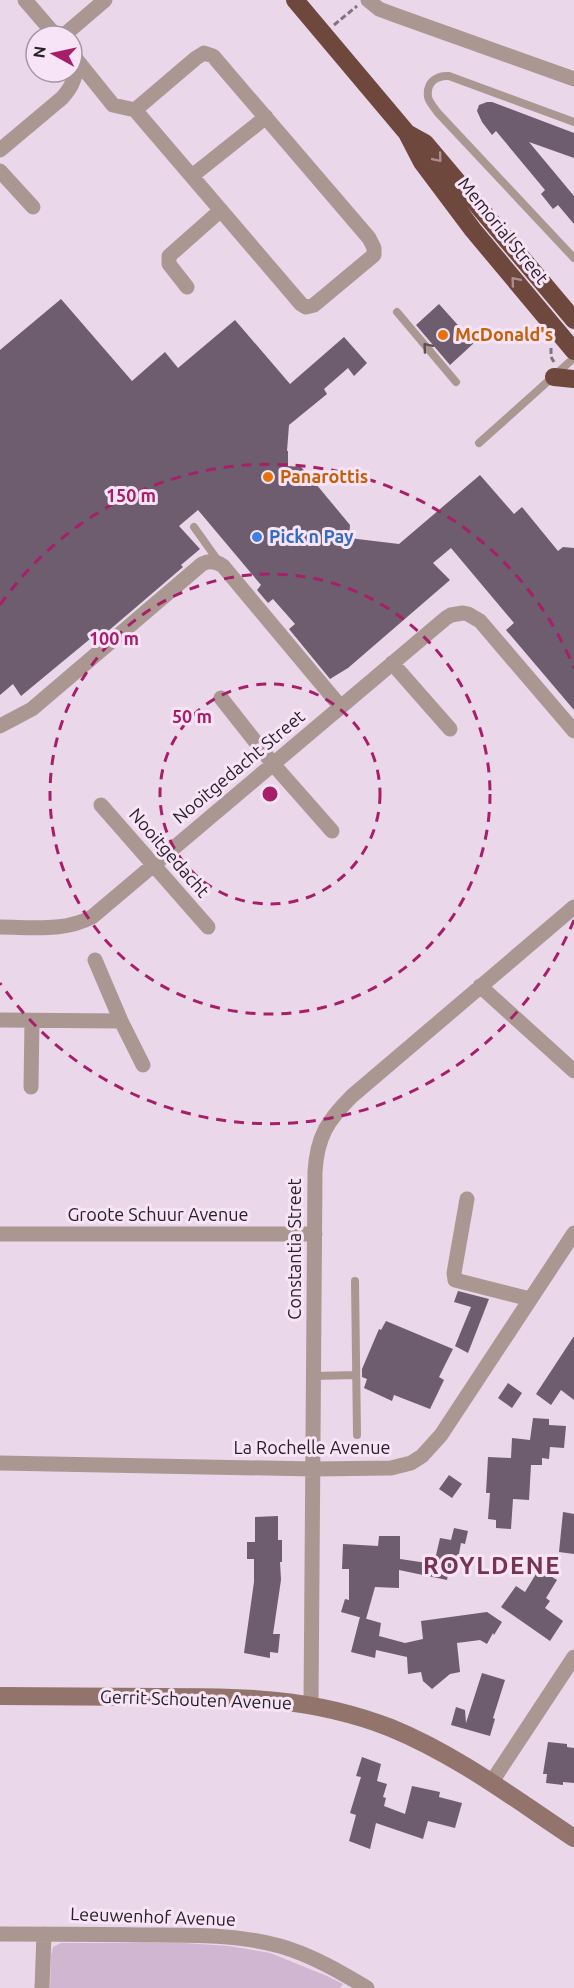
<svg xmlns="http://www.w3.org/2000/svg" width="574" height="1988" font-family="Ubuntu,sans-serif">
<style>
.green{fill:#d1b6d1}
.building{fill:#6e5d6e}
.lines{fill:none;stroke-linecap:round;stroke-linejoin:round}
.path{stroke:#807480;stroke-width:3;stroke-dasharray:6 3;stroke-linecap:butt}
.lane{stroke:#ab9792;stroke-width:8}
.street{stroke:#ab9792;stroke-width:15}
.secondary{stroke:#92746d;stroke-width:18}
.highway{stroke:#6e473d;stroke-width:18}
.oneway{stroke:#ac8e91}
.oneway2{stroke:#5c5052}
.ring{fill:none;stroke:#a61f68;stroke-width:3;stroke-dasharray:10 8}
.food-dot{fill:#e8710a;stroke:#f7e4f7;stroke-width:2}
.shop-dot{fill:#3f7fe0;stroke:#f7e4f7;stroke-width:2}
.labels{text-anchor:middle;stroke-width:6;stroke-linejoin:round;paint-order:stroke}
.street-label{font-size:18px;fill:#282128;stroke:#f7e4f7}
.food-label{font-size:18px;font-weight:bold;fill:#c56008;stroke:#f7e4f7;text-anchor:start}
.shop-label{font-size:18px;font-weight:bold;fill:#366cbe;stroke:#f7e4f7;text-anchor:start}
.district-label{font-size:24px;font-weight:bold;letter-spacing:1.5px;fill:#763352;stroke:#f7e4f7}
.centre{fill:#a61f68;stroke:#f7e4f7;stroke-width:3}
.ring-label{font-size:18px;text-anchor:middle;font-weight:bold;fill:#a61f68;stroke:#f7e4f7;stroke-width:6;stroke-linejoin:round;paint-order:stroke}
</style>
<rect width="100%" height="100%" fill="#ead7ea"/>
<path class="green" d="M61,1943H184L229,1946L270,1953L327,1976L343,1984L340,1988H50L51,1956L53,1947Z"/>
<path class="building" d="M487,102H492L574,133V158L529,142L574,196V224L558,205L553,209L541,194L545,190L496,131L492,135L482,122L477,111L479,105Z
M61,299L132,381L165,352L178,368L235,320L290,384L344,337L367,363L354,376L348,368L324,389L327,394L289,425L287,451H288V466L301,467L311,478L350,525L349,538L399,544L480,475L514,514L522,507L558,551L563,547L574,548V710L506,630L514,623L451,548L433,563L450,580L348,668L330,679L289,629L295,624L273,599L268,603L257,590L261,585L198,510L179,526L200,549L181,565L183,567L100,638L96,634L21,696L13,684L0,695V350Z
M439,304L474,343L450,365L416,325Z
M458,1291L489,1299L468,1353L455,1346L471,1307L454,1302Z
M386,1321L453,1349L439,1377L444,1380L430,1409L394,1395L392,1401L364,1388L367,1379L362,1377V1369L379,1329L381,1330Z
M574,1336V1400L561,1390L551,1405L536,1394Z
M508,1383L522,1393L512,1408L498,1398Z
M533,1418L549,1419V1425L566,1426L564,1448L550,1447L549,1459L542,1458V1465H531L529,1500L513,1499L511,1529L496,1528V1520L488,1519L490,1493H486L488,1457L511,1458L512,1438L530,1440Z
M449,1475L462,1484L452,1498L439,1489Z
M563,1512L574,1514V1554L559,1552Z
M278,1516V1540H282V1562H280L281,1580L273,1634H280L278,1653L270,1652V1658L244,1653L254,1582V1559H247V1542H255V1517Z
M454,1528L468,1531L465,1544L461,1543L455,1575L448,1574L447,1580L399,1570V1588L375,1587L366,1619L341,1612L345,1599L349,1600V1569H342L343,1544L378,1546L379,1536H400V1559L434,1564L440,1538L451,1540Z
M539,1569L557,1580L546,1598L550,1601L545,1608L563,1621L550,1641L501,1607L516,1586L525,1592Z
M487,1612L502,1622L494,1635L493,1633L487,1644L480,1640L457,1643L460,1672L450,1674L432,1689L423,1681L421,1672L408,1674L407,1657L376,1650L375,1658L351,1652L360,1617L381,1623L379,1636L405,1643L423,1639L421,1621Z
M482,1673L505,1680L493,1718L495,1719L490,1736L451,1725L456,1707L465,1710L466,1723Z
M548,1742L567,1744V1747L574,1748V1783L563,1782V1785L546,1783L547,1774H543Z
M362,1757L381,1764L377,1781L387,1784L383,1797L386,1798L384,1806L405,1814L412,1786L440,1792L439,1797L462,1803L455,1828L428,1821L423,1839L376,1823L370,1849L349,1841L356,1815L350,1813L361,1777L356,1776Z"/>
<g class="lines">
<path class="path" d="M334,25L357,6
M551,348V357L554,362"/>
<path class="lane" d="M574,122L449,76C437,75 426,82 428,97C429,102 435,109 438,113L574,258
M397,312L456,382
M479,443L574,358
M194,527L219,562
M355,1281L357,1435
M314,1376L356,1375"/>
<path class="street" d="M25,0L56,36
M368,0L379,9L395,15L574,79
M63,36L105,0
M76,59L113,105L135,110L301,304L306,307L314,305L374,255V248L369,238L213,56L204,53L196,58L135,110
M0,150L62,98C73,86 77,75 76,59L73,55
M0,171L33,207
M192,176L266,117
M187,287L169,264V256L221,210
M392,663L450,729
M221,698L273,764L332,831
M0,726L32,709L202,564C209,560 216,561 223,566L340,706
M101,805L208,927
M0,927C31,927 64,932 92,917L446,618L451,615L463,613L468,614L480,621L574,731
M95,960L121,1021L143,1065
M480,986L574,1071
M0,1020L121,1021
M31,1087L32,1021
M467,1199L454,1273L455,1280L530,1299
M0,1234H315
M0,1463L314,1469L391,1468L411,1463L422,1456L441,1435L574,1233
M311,1705L315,1172C317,1136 328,1120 352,1096L574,907
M491,1783L574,1657
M0,1934C48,1934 95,1934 143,1935C188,1935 236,1934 280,1946C311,1955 339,1971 367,1988
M42,1988L44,1934"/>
<path class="secondary" d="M0,1696C53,1696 106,1697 159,1697C242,1697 312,1697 391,1728C457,1755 515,1799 574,1838"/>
<path class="highway" d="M295,0L407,133L422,162L473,230L574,351
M407,133L425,143L574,320
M554,377L574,379"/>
</g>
<defs><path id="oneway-chevron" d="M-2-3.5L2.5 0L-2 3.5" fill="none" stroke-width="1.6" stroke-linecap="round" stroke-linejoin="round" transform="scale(1.5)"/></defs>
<g class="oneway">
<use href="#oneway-chevron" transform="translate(438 158) rotate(50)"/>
<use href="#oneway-chevron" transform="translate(515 281) rotate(-130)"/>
</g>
<use class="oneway2" href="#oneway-chevron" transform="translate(427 347) rotate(-130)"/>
<g class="ring">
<circle cx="270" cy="794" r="110"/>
<circle cx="270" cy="794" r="220"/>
<path d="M574 920A329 329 0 0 1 0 983M0 605A329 329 0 0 1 574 668"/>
</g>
<g class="food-dot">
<circle cx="443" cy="335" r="6"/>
<circle cx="268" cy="477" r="6"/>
</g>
<circle class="shop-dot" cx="257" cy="537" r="6"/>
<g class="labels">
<g class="street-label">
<text transform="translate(503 231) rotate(51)" y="6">Memorial Street</text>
<text transform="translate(239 767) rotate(-40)" y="6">Nooitgedacht Street</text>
<text transform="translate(169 853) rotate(49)" y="6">Nooitgedacht</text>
<text x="158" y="1221">Groote Schuur Avenue</text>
<text transform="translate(295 1249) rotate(-90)" y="6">Constantia Street</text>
<text x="312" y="1454">La Rochelle Avenue</text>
<text transform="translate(196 1700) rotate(2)" y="6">Gerrit Schouten Avenue</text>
<text transform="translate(153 1917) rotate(2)" y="6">Leeuwenhof Avenue</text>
</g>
<g class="food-label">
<text x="455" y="341">McDonald's</text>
<text x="280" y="483">Panarottis</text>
</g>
<g class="shop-label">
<text x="269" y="543">Pick n Pay</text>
</g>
<g class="district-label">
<text x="492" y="1574">ROYLDENE</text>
</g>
</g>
<circle cx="270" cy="794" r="9" class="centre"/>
<g class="ring-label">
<text x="131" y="502">150 m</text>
<text x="114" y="645">100 m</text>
<text x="192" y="723">50 m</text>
</g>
<g transform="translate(54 54) rotate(278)"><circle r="28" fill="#f7e4f7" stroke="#a496a4" stroke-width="1.5"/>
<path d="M0-4.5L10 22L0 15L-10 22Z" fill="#a61f68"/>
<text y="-9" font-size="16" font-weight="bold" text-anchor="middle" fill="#282128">N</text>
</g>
</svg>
